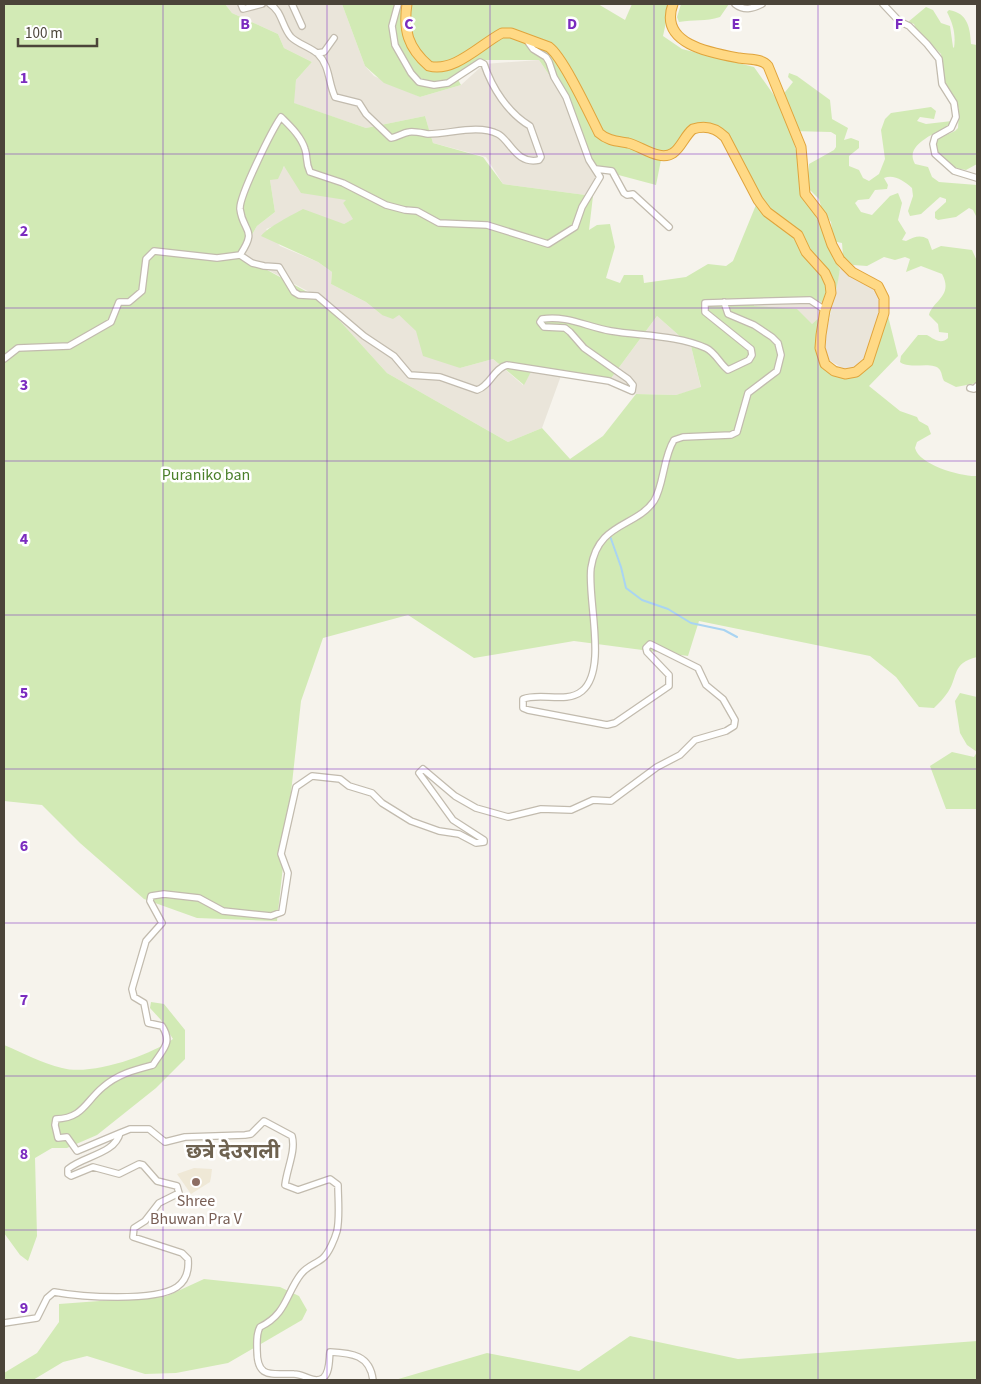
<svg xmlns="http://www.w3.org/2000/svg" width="981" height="1384" font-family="'Source Sans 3','Noto Sans Devanagari',sans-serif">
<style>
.residential{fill:#eae5da}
.education{fill:#efe8d6}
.green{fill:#d2eab5;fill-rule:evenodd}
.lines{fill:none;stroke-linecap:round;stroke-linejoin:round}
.stream{stroke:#a9d4f2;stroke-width:2}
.minor-casing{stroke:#c2bbae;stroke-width:8}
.trunk-casing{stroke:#e0a43c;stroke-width:11}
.minor{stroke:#fff;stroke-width:5.5}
.trunk{stroke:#ffd985;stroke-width:9}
.grid{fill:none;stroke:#7b2cbf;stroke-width:1;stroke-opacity:0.55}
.education-dot{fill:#8d6e63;stroke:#fff;stroke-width:2}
.labels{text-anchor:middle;stroke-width:5;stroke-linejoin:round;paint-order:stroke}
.park-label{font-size:16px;fill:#4a7f2a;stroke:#fff}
.education-label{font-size:16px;fill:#785e54;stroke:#fff}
.district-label{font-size:21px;font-weight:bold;fill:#6e6250;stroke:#fff}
.grid-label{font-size:16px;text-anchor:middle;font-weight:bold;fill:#7b2cbf;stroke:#fff;stroke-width:5;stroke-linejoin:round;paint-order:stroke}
</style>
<rect width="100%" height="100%" fill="#f6f3ec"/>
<path class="residential" d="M225,4H342L365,66L374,76L420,97L461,85L484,64L539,60L567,101L589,160L600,177L593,196L503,184L486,157L433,143L425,116L366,128L293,103L296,80L312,62L284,48L278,34L232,13Z
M285,166L347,200L343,203L354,219L344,224L289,217L277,225L266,229L280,246L318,262L332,272L331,284L366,302L382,315H399L460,368L493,359L523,385L532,370L562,373L542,428L508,442L387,373L317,296L240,255L257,226L275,212L270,180Z
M844,265L875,278L885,293L868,352L861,365L853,370L844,369L824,357V341L832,307L812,324L754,307L757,301L808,297L832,306L840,269Z
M657,316L691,346L701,388L676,395L636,394L609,381Z"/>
<path class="education" d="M194,1168L212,1169L211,1177L210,1182L191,1194L177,1174Z"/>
<path class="green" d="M4,4H225L232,13L278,34L284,48L312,62L296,80L294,103L366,128L425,116L433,143L483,157L503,184L593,196L589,230L597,225L610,224L615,247L606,278L620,283L624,275H643L644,283L686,277L708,264L726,266L733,261L758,200L725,137L700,127L674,152L662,155L656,185L596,169L567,101L539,60H480L456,76L461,85L420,97L384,83L365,66L342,4H598L625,20L632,4H670L663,36L682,49L754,67L778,101L793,82L788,77L789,73L797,76L830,100L832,119L848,128L844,140L851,138L859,141V148L849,156V166L859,170L863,178L869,181L879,174L885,159L881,130L885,119L891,113L931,107L936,111L934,119L920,117L917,121L926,124L952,121V124C939,132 903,144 915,164L928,167L932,177L939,182L977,185V218L973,210L969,208L956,217L938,220L935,218V212L946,202V199L940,197L921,214L910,216L908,211L913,196L912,188C904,181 894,174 884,178L888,185L887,189L875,190L869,199L858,200L855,203L861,212L872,215L890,196L898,193L902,203L898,220L906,233L902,240L906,241C914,237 920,234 928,239L932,250L941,246L972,250L977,261V383L956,387L944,381C942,378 942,373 940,370C934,360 909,370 900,362L901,356L918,335H927C934,339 941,345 948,338V333L939,332L938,324L929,315C932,301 954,296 942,274L921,266L906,272L910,259L905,257L895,260L884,257L867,266L853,265L843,256L842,243L837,242L834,245L831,222L822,210L819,199L807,187L809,164L834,150L836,147V135L831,132L791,131L810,206L821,226L833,258L840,269C836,299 823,327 824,358C832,363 843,373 853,370C869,366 879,316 884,300L898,356L869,386L900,411L917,417L919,421L928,426L931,434L917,442L915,448C919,465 962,477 977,476V657C951,664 959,675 948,692C944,698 939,703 934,708L919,707L896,677L870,656L699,621L688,656L574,641L474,658L408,615L323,638L301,701L277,921L197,918L144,899L80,843L42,805L4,801ZM284,166L301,193L346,200L343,203L353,219L344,224L303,209C292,215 268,227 261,236L318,262L332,272L331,284L366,302L382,315L393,319L399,315L416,331L423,356L460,368L493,359L524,385L532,370L609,381L657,316L691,346L701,387L676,395L636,394L603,436L570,459L542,428L508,442L387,373L320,299L240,255L257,226L275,212L270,180L278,179ZM808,297L832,306L812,324L797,309L754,306L757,301Z
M681,4H729L720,17C705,22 694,19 679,22L677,17Z
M926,7L933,10L941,23L950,26L953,47L954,48C956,34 953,24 947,12L949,10C968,13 970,28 971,44L977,45V164L966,170L955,168L936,151L934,146L937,139L955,131L958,128L959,110L956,100L945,83L941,54L916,30L914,24L908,22Z
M960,693L977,697V809H946L930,766L952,752L974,757L977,752L967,745L960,733L955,701Z
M151,1002L164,1004L185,1030V1059L156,1088L97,1135L67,1148H52L35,1158L37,1236L28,1261L20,1255L4,1233V1045C23,1053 42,1063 62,1068C91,1076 149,1056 173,1039L161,1020L150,1008Z
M204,1279L280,1287L299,1296L307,1310L302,1320L228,1363L176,1373L145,1374L87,1356L63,1362L33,1380H4V1373L37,1353L59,1322V1304L167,1296Z
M630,1336L738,1359L977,1341V1380H395L487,1353L579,1371Z"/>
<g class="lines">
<path class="stream" d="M610,536L621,567L626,588L642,600L668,609L691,623L724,630L737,637"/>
<defs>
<path id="minor" d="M241,4L243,9L262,4
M270,4C282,11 282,27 291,37C298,44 310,47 318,54C330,66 328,82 335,97L359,103L366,114L391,138C398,137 402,133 409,132C414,131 422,133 428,134C450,134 478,124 498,134C510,140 516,165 539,160L541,157L530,126C508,113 492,88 484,64L480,62L448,83L434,85L419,82L411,73L395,45L392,26L398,4
M292,4L302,26
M735,4C744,11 752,9 762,4
M883,4L899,21L909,26L927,44L939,59L942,84L954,103L956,117L951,128L935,137L933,144L935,154L954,171L977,178
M317,53L324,52L334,38
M596,169L612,171L624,193L627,195L633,194L669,227
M240,255L252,263L264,266L279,267L294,292L299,295L317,296L364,336L394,356L410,375L440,377L477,390C490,386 494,368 507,365L609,381L632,391L633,385L628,379L584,348L570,332L565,328L544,327L540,322L542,319C567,315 587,327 611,331C641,336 677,335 706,348C715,352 720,364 728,370L749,360L752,355L751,349L705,312V303L810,300L825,310
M240,255C258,228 243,233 240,209C239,196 272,130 281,117C290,126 301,136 305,149C308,158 305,161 310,172L343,183L386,205L405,210L417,211L439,223L487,225L548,244L575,227L582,207L600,177L589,160L566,97L554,77L549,62L546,57L533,49L525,38
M4,359L18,348L69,346L111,322L119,302H129L142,291L146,259L154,251L217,258L240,255
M970,388L974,389L977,386
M120,1133L77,1151L67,1137L58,1138L55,1125L56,1119C83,1118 85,1102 103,1087C118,1074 134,1070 153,1065C163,1049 173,1043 162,1026L148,1023L144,1003L134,997L132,989L146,941L162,923L150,901L151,896L164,894L199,898L223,911L271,916L282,912L288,873L281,854L296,787L312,776L340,779L349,786L372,793L382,803L411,821L439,831L459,834L476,843L484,842V840L453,820L419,773L423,769L455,796L476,808L508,817L541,809L571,810L593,800L611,801L657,767L680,755L695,740L726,731L734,726L735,720L723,699L706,685L698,668L650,644L646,648L647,652L669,675V686L615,723L607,725L528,710L523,708V699C541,692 566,704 582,691C608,670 587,598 591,568C598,522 635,528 654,501C664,485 663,457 674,440L683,437L731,435L737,432L748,393L777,371L781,355L778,343L772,337L754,325L728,314L724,302
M4,1323L37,1318L47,1298L54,1292C81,1297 155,1302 177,1287C187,1280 189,1270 188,1259L182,1253L133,1237L134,1228L145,1221L159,1203L179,1193L177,1186L157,1181L143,1165L139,1164L119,1174L93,1167L71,1176L68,1174V1169C83,1156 115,1154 120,1133L130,1129H149L165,1142L185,1137L245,1135L251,1134L264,1121L292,1136C296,1151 287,1168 285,1185L298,1190L330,1179L338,1185C338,1199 340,1217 337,1231C335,1238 329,1253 323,1258C316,1264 307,1266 301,1274C286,1293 287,1314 260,1327C256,1334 257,1342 257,1350C257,1380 272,1373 294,1374C304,1374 314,1384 323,1378C330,1373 329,1359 330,1352C352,1353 370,1355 373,1380"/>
<path id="trunk" d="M407,4C403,30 408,48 429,66C454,73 481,44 502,33H511L549,47C563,57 590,115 599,133C608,141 617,141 628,143C641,146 660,162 673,153C681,148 685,135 693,129C705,125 716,128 725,137L758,200L767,212L798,235L806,252L825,273L830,284L831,293L825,310L821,335L820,348L825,364L834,371L845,374L856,372L868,362L884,313V298L878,286L852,272L840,260L832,245L822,216L805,194L801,147L768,66C762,58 749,60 739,58C711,53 658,44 673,4"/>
</defs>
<use href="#minor" class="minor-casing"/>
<use href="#trunk" class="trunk-casing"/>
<use href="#minor" class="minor"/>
<use href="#trunk" class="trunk"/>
</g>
<path class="grid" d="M163,4V1380M327,4V1380M490,4V1380M654,4V1380M818,4V1380M4,154H977M4,308H977M4,461H977M4,615H977M4,769H977M4,923H977M4,1076H977M4,1230H977"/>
<circle class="education-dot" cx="196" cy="1182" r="5"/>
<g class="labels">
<g class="park-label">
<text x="206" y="480">Puraniko ban</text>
</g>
<g class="education-label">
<text x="196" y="1206">Shree<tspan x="196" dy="18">Bhuwan Pra V</tspan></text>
</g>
<g class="district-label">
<text x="233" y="1158">छत्रे देउराली</text>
</g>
</g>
<g class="grid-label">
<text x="245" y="29">B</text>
<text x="409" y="29">C</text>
<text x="572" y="29">D</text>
<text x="736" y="29">E</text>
<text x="899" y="29">F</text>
<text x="24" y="83">1</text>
<text x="24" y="236">2</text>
<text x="24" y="390">3</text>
<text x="24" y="544">4</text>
<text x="24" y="698">5</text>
<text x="24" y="851">6</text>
<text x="24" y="1005">7</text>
<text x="24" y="1159">8</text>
<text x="24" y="1313">9</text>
</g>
<rect width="981" height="1384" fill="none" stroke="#4b4439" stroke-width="10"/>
<path d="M18 38v8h79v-8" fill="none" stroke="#4b4439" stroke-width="2.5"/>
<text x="25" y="38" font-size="15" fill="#4b4439" stroke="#ffffff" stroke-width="4" paint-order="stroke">100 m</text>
</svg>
